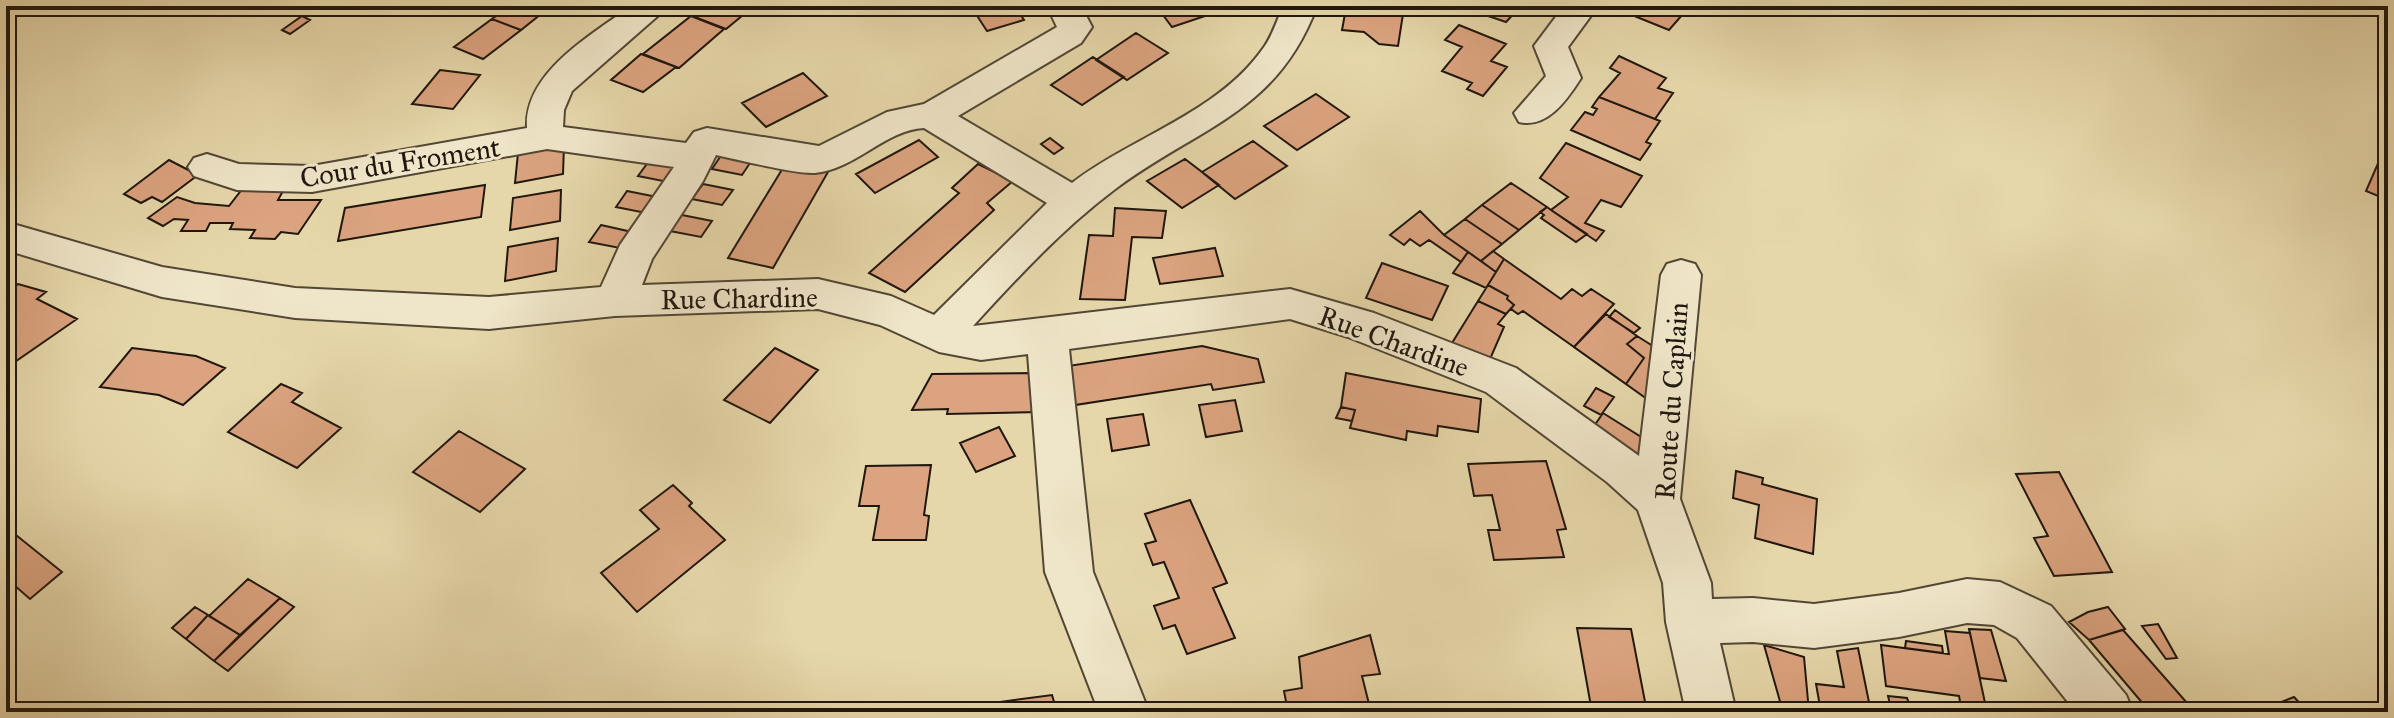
<svg xmlns="http://www.w3.org/2000/svg" width="2394" height="718" font-family="'IM FELL Great Primer',serif">
<style>
.building{fill:#dba37f;stroke:#20170e;stroke-width:2}
.lines{fill:none;stroke-linecap:round;stroke-linejoin:round}
.street-casing{stroke:#524735;stroke-width:4}
.street{fill:#efe5c8;fill-rule:evenodd}
.labels{text-anchor:middle;stroke-width:6;stroke-linejoin:round;paint-order:stroke}
.street-label{font-size:28px;fill:#20170e;stroke:#efe5c8}
</style>
<rect width="100%" height="100%" fill="#e6d7aa"/>
<filter id="stains"><feTurbulence type="fractalNoise" baseFrequency=".0025" numOctaves="4"/><feColorMatrix values="0 0 0 0 .2 0 0 0 0 .09 0 0 0 0 .02 0 0 0 .5 -.17"/></filter>
<radialGradient id="worn" r=".72"><stop offset=".6" stop-color="#630" stop-opacity="0"/><stop offset="1" stop-color="#630" stop-opacity=".3"/></radialGradient>
<path class="building" d="M509,6H551L521,30L492,19Z
M705,6H754L726,29L692,16Z
M975,6H1015L1024,20L987,31L974,11L977,10Z
M1200,6L1208,15L1172,27L1157,7Z
M1476,6H1521L1506,22L1488,16L1491,12Z
M1633,6H1690L1669,30L1627,13Z
M1346,8L1403,14L1398,46L1379,44L1364,32L1342,30Z
M302,16L310,20L290,34L282,30Z
M691,16L724,29L679,68L643,54Z
M492,19L521,30L483,59L454,47Z
M1459,25L1506,44L1491,61L1507,67L1483,96L1467,89L1472,83L1442,71L1462,47L1445,40Z
M1136,33L1168,53L1127,80L1096,60Z
M641,54L676,67L643,92L611,80Z
M1619,56L1666,78L1658,88L1673,93L1655,119L1599,97L1620,73L1610,68Z
M1093,57L1124,77L1082,105L1051,85Z
M440,70L480,75L453,109L412,104Z
M803,73L827,96L766,127L742,103Z
M1316,94L1349,117L1297,150L1264,126Z
M1599,97L1660,121L1646,142L1651,144L1640,160L1571,130L1585,112L1593,115L1597,109L1592,107Z
M1050,138L1063,148L1054,154L1041,144Z
M919,140L938,157L875,193L856,174Z
M1253,141L1287,166L1235,199L1202,172Z
M1566,143L1642,176L1621,207L1601,200L1585,223L1604,231L1596,241L1551,210L1568,197L1540,178Z
M564,145L563,174L515,183L518,153Z
M2386,145H2388V200L2366,191Z
M722,154L752,160L742,175L712,169Z
M1185,159L1219,185L1182,208L1147,181Z
M169,160L198,175L162,202L152,197L141,203L124,194Z
M649,161L679,167L668,182L638,176Z
M786,163L828,172L773,268L728,258Z
M978,164L1013,181L987,203L994,210L905,292L869,273L959,193L952,188Z
M1511,183L1547,207L1519,230L1482,205Z
M703,184L733,190L722,205L692,199Z
M485,185L481,217L338,241L345,208Z
M243,188L283,191L278,200H321L298,234L281,232L275,239L250,238L255,230L230,229L233,223H210L206,231H181L188,220L174,219L163,226L148,218L177,197L195,203L229,206Z
M561,190L560,221L510,230L513,198Z
M627,191L657,197L646,213L616,207Z
M1482,205L1519,230L1502,244L1465,219Z
M1547,207L1551,210L1587,234L1576,242L1541,218L1544,215L1540,212Z
M1115,208L1166,211L1162,238L1132,237L1125,300L1080,299L1089,235L1113,236Z
M1420,211L1444,235L1468,252L1461,262L1429,240L1420,246L1410,239L1404,245L1390,235Z
M682,215L712,221L701,237L670,231Z
M1465,219L1502,244L1481,261L1444,235Z
M601,225L632,232L620,248L589,242Z
M558,238L556,271L505,281L508,247Z
M1215,248L1223,276L1160,284L1153,258Z
M1493,251L1504,259L1496,272L1481,261Z
M1468,252L1496,272L1486,288L1453,273Z
M1504,259L1561,299L1572,289L1582,296L1591,289L1614,304L1574,347L1523,311L1518,314L1511,309L1514,305L1507,299L1508,296L1488,285Z
M1382,263L1448,286L1432,320L1366,298Z
M18,284L46,292L37,299L77,319L6,368V294Z
M1488,285L1508,296L1507,299L1514,305L1506,314L1478,301Z
M1478,301L1506,314L1498,324L1504,327L1487,366L1447,351Z
M1615,310L1640,328L1634,333L1609,317Z
M1606,314L1637,336L1627,344L1644,358L1626,384L1574,347Z
M1637,336L1656,348L1654,404L1626,384L1644,358L1627,344Z
M1202,346L1258,359L1264,382L1213,390L1211,384L1075,405L1068,366Z
M132,348L196,356L225,368L183,405L159,395L100,387Z
M775,348L818,370L770,423L724,400Z
M1034,373L1040,412L947,414L948,409L912,410L932,374Z
M1346,373L1481,399L1478,432L1438,426L1437,436L1407,431L1406,440L1350,428L1355,410L1341,407Z
M281,384L302,393L292,402L341,428L297,468L228,432Z
M1596,388L1614,397L1601,415L1584,406Z
M1235,400L1242,431L1206,437L1199,405Z
M1341,407L1355,410L1352,421L1336,418Z
M1603,413L1657,447L1647,472L1588,435Z
M1143,414L1149,445L1112,451L1107,419Z
M999,427L1015,456L976,472L960,443Z
M459,431L525,469L480,512L413,472Z
M1546,461L1566,529L1557,530L1564,557L1494,560L1488,530H1500L1492,495L1474,496L1468,464Z
M931,465L924,515L929,516L926,540H873L879,506H859L866,466Z
M1736,471L1763,478L1762,484L1817,499L1813,554L1755,538L1759,505L1733,498Z
M2059,472L2112,572L2054,576L2034,538L2048,536L2016,474Z
M673,485L692,503L689,506L725,540L637,612L601,573L659,529L640,510Z
M1190,500L1227,583L1213,588L1235,638L1187,654L1175,625L1163,629L1154,606L1179,598L1164,562L1153,565L1145,544L1156,541L1145,514Z
M6,527L62,572L30,599L6,578Z
M248,579L280,598L240,635L209,616Z
M280,598L294,607L228,671L214,661Z
M195,607L208,615L186,639L172,628Z
M2108,607L2125,629L2089,640L2069,622L2088,612Z
M208,615L240,635L214,661L186,639Z
M2158,624L2177,658L2166,659L2142,626Z
M1577,628L1631,629L1647,712H1592Z
M1969,629L1991,630L2006,681L1980,678Z
M2123,630L2195,712H2150L2089,640Z
M1945,631L1970,633L1987,712H1962L1959,696L1886,686L1881,645L1949,654Z
M1370,635L1380,674L1362,676L1370,708L1341,712H1288L1284,691L1302,688L1299,657Z
M1906,641L1942,646L1943,653L1905,648Z
M1764,645L1804,657L1809,712H1783Z
M1858,648L1871,712H1821L1816,684L1844,687L1837,651Z
M1052,695L1057,712H987L985,704Z
M1888,696L1907,698L1912,712H1892Z
M2294,697L2308,712H2256Z"/>
<g class="lines">
<defs>
<path id="street" d="M631,6H669L572,91L564,110L563,127L686,143L694,132L707,128L819,146L887,112L924,104L1057,27L1047,6H1081L1092,27L1081,43L958,116L1072,183C1132,137 1217,113 1262,50C1272,37 1277,21 1283,6H1317C1276,115 1197,127 1114,190C1061,230 1017,278 973,326L1290,289L1374,313L1516,368L1639,456L1661,275L1667,264L1681,260L1695,264L1701,275L1680,499L1711,583L1712,599L1753,598L1814,604L1899,593L1967,579L2000,582L2051,606L2126,695L2133,712H2076L2017,638L1994,625L1967,623L1899,637L1814,648L1753,642L1720,643L1736,712H1686L1666,622L1663,583L1638,510L1607,482L1486,392L1348,337L1290,319L1069,349L1093,572L1149,712H1099L1045,572L1028,354L981,360L939,352L880,325L818,309L615,316L489,329L295,318L162,297L6,250V222L162,267L295,288L489,297L601,287L620,245L674,167L547,149L312,192L237,190L194,176L188,167L194,158L207,154L239,164L312,166L527,128C524,72 592,35 631,6ZM924,128L1047,203L934,315L891,296L818,279L642,285L652,259L703,181L716,155C740,160 794,174 815,173C856,169 885,130 924,128Z
M1564,6H1598L1568,47L1581,78C1567,100 1547,129 1519,122L1514,113L1546,76L1534,46Z"/>
</defs>
<use href="#street" class="street-casing"/>
<use href="#street" class="street"/>
</g>
<g class="labels">
<g class="street-label">
<text transform="translate(400 162) rotate(-9)" y="10">Cour du Froment</text>
<text transform="translate(739 298) rotate(-1)" y="10">Rue Chardine</text>
<text transform="translate(1394 341) rotate(20)" y="10">Rue Chardine</text>
<text transform="translate(1671 401) rotate(-86)" y="10">Route du Caplain</text>
</g>
</g>
<rect width="2394" height="718" fill="none" stroke="#e6d7aa" stroke-width="32"/>
<rect x="8" y="8" width="2378" height="702" fill="none" stroke="#20170e" stroke-width="4"/>
<rect x="16" y="16" width="2362" height="686" fill="none" stroke="#20170e" stroke-width="2"/>
<rect width="100%" height="100%" filter="url(#stains)"/>
<rect width="100%" height="100%" fill="url(#worn)"/>
</svg>
